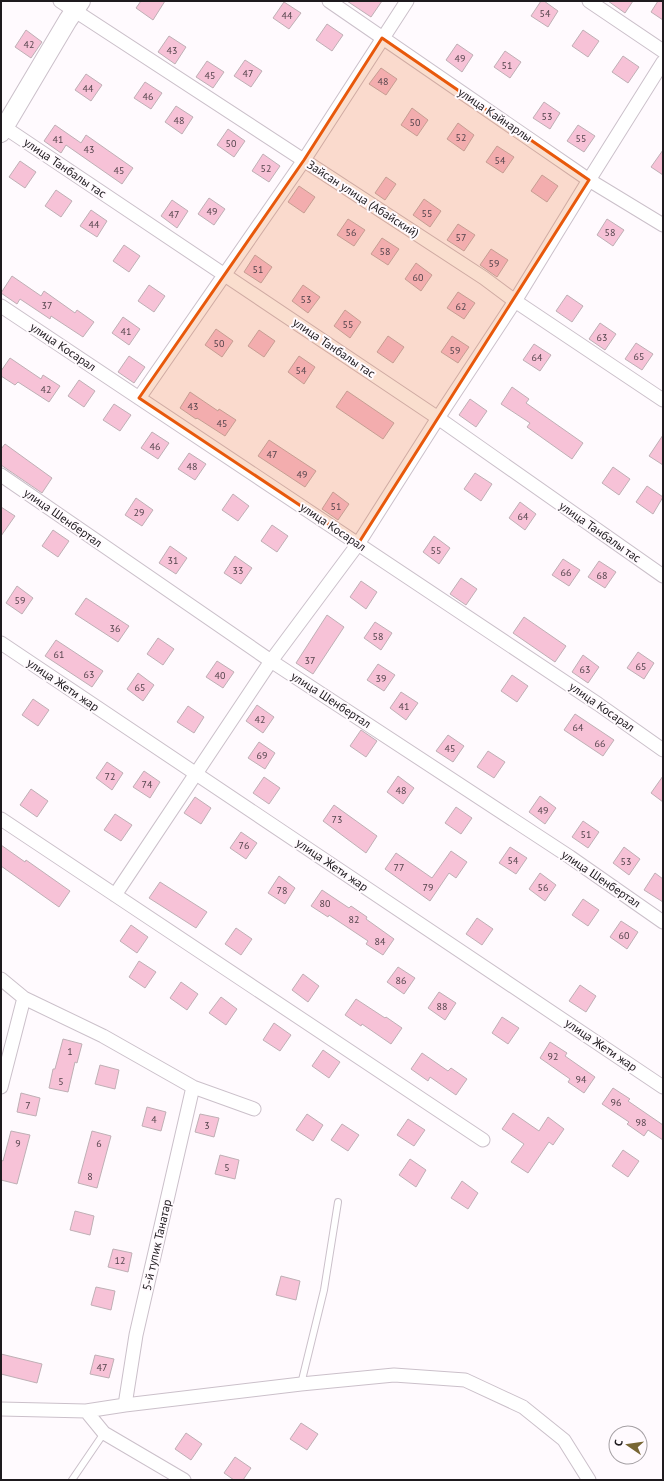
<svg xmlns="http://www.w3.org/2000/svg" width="664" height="1481" font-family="'PT Sans',sans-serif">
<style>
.building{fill:#f7c2d7;stroke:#bfafb5}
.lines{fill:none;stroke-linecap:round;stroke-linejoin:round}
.lane-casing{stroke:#cbc0ca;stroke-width:8}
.street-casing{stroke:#cbc0ca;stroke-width:15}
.secondary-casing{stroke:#cbc0ca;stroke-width:20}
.lane{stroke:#fff;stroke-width:6}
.street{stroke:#fff;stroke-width:13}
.secondary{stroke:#fff;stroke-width:18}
.marked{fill:#e8590c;fill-opacity:0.2;stroke:#e8590c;stroke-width:3;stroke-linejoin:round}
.labels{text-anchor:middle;stroke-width:4;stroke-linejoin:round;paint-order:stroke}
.number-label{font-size:10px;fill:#54444c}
.street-label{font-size:12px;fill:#1e1a1e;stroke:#fffafe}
</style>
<rect width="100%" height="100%" fill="#fffafe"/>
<path class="building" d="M141,1H165L153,20L136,8Z
M347,1H382L371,17Z
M541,1H544L558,11L548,27L531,16Z
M608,1H633L625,13Z
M658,1H663V20L651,12Z
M284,2L301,13L289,29L273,18Z
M327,24L343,35L332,51L316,40Z
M26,30L42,42L31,58L15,47Z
M583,30L599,41L588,57L572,46Z
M169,36L186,47L175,64L158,52Z
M457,44L473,55L462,72L446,60Z
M505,51L521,62L510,78L494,67Z
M623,56L639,67L628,83L612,72Z
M245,60L262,71L251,87L234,76Z
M207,61L224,72L213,88L196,77Z
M381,68L397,79L386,95L369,84Z
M86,74L102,85L91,101L75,90Z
M145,82L162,93L151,109L134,98Z
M544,102L560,113L550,129L533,118Z
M176,106L193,117L182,134L165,122Z
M412,108L428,120L417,136L401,125Z
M458,123L474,135L464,151L447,139Z
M55,125L81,143L86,135L133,168L122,184L66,145L61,153L44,141Z
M578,125L595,136L584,152L567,141Z
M228,129L245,141L234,157L217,145Z
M497,146L514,157L503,173L486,162Z
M663,150V175L651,167Z
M263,154L280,166L269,182L252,171Z
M20,161L36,172L25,188L9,177Z
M542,175L558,186L547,202L531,191Z
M386,177L396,184L385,200L375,193Z
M299,186L315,197L304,213L288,202Z
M56,190L72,201L61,217L45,206Z
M209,198L225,209L214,225L198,214Z
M424,199L441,211L430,227L413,215Z
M172,200L188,211L177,228L161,216Z
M91,210L107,221L97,237L80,226Z
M348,219L365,230L354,246L337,235Z
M607,219L624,230L613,246L597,235Z
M458,224L475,235L464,251L447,240Z
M382,238L399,249L388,265L371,254Z
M124,245L140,256L129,272L113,261Z
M491,249L508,260L497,277L480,265Z
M255,255L272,267L261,283L244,272Z
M416,263L432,275L421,291L405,279Z
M12,276L41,296L44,291L75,313L77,310L94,322L83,337L51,316L50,319L20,299L17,304L1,293Z
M149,285L165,296L154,312L138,301Z
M303,285L320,297L308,313L292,301Z
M458,292L475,303L464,319L447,308Z
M567,295L583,306L572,322L556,311Z
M345,310L361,322L350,338L334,326Z
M123,317L140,329L129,345L112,333Z
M600,323L616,334L605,350L589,339Z
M216,329L233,341L222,357L205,345Z
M259,330L275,341L264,357L248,346Z
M388,336L404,347L393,363L377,352Z
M452,336L469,347L458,363L441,352Z
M636,343L653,354L642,370L625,359Z
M534,344L551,355L540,371L523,360Z
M129,356L145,367L134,383L118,372Z
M299,356L315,367L304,384L288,372Z
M10,358L41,379L43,375L60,386L49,402L18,382L15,385L1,376V371Z
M79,380L95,391L84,407L68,396Z
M512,387L529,399L526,403L583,443L572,459L527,427L530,423L501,404Z
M347,391L394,423L383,439L336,407Z
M190,392L218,411L219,409L236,420L225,436L197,418L196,419L180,408Z
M470,399L487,411L476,427L459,415Z
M114,404L131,415L120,431L103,420Z
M152,432L169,443L158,459L141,448Z
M663,435V465L649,456Z
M269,440L316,471L305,487L258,456Z
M5,444L52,478L42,493L1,465V449Z
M189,453L206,464L195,480L178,469Z
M613,467L630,479L619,495L602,483Z
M475,473L492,484L481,501L464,489Z
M647,486L663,497L653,514L636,502Z
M333,492L349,504L338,520L322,509Z
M233,494L249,506L238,521L222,510Z
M136,498L153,510L142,526L125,515Z
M520,502L536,514L525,530L509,518Z
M1,507L15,516L1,536Z
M272,525L288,536L277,552L261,541Z
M53,530L69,541L58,557L42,546Z
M434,536L450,548L439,564L423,552Z
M170,546L187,558L176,574L159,563Z
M235,556L252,568L241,584L224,573Z
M563,559L580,570L569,586L552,575Z
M599,561L616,572L605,588L588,577Z
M461,578L477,589L466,605L450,594Z
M361,581L377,592L366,609L350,597Z
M17,586L33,598L22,614L6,603Z
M86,598L129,626L118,642L75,614Z
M327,615L344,627L313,674L296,663Z
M524,617L566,646L555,662L513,633Z
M375,622L392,633L381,650L364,638Z
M158,638L174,649L163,665L147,654Z
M56,640L103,671L92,687L45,656Z
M638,652L654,663L644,679L627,668Z
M583,655L599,667L588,683L572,672Z
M217,661L234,672L223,688L206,677Z
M378,664L395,675L384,691L367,680Z
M138,673L154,685L143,701L127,689Z
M512,675L528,686L517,702L501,691Z
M401,692L418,703L406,720L390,708Z
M33,699L49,710L38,726L22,715Z
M257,705L274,717L263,733L246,721Z
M188,706L204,717L194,733L177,722Z
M575,714L614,740L603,756L564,730Z
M361,730L377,741L366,757L350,746Z
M448,735L464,746L453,762L436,751Z
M259,742L275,753L265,769L248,758Z
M488,751L505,762L494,778L477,767Z
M107,762L123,773L112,790L96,778Z
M144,771L160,782L150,798L133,787Z
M398,776L414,788L403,804L387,792Z
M663,776V802L651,793Z
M264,777L280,788L269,804L253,793Z
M31,789L48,801L37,817L20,805Z
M540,796L556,808L545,824L529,812Z
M195,797L211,808L201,824L184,813Z
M334,805L377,836L366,853L323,821Z
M456,807L472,818L461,834L445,823Z
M115,814L132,825L121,841L104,830Z
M583,821L599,832L588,848L572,837Z
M241,832L257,843L246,859L230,848Z
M1,845L25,862L26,860L70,891L59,907L1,866Z
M510,847L527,858L516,874L499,863Z
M624,847L640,859L629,875L613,863Z
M451,851L467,862L456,878L449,873L430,901L385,869L396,853L432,878Z
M540,873L556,885L545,901L529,889Z
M655,873L663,879V902L644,890Z
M279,876L295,888L285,904L268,893Z
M160,882L207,912L196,928L149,898Z
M322,890L349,908L351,906L367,917L366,919L394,939L383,955L366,944L368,941L329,915L328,917L311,906Z
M583,899L599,910L588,926L572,915Z
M477,918L493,929L482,945L466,934Z
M621,921L638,932L627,949L610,937Z
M131,925L148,937L137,953L120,941Z
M236,928L252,939L241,955L225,944Z
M139,961L156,972L145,988L129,977Z
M398,967L415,978L404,994L387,982Z
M303,974L319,986L308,1002L292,990Z
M181,982L198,994L187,1010L170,998Z
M580,985L596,996L586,1012L569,1001Z
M439,992L456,1003L445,1020L428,1008Z
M221,997L237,1009L226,1025L209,1013Z
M356,999L385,1018L386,1017L402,1028L391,1044L362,1024L361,1026L345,1015Z
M502,1017L519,1028L508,1044L492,1033Z
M274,1023L291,1035L280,1051L263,1040Z
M63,1039L82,1044L77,1063L75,1062L68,1092L49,1088L53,1069H55Z
M550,1042L567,1053L565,1056L595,1077L584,1093L568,1082L570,1079L540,1058Z
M323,1050L340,1062L329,1078L312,1066Z
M422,1053L448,1071L451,1068L467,1079L456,1095L430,1077L428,1081L411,1069Z
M100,1065L119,1070L115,1089L95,1084Z
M613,1088L630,1099L628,1101L663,1125V1140L648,1130L644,1136L627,1124L629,1122L602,1104Z
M21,1093L40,1098L36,1116L17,1112Z
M147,1107L166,1112L161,1131L142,1126Z
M513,1113L539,1131L548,1117L564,1129L553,1145L549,1142L528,1173L511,1162L524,1144L502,1129Z
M200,1114L219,1118L214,1137L195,1132Z
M307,1114L323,1125L313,1141L296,1130Z
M408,1119L425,1130L414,1146L397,1135Z
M342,1124L359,1135L348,1151L331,1140Z
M11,1131L30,1135L17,1184L1,1180V1160L3,1161Z
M92,1131L111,1136L97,1188L78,1183Z
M623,1150L639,1161L628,1177L612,1166Z
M220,1155L239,1160L235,1179L215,1174Z
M410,1159L426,1170L416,1187L399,1175Z
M462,1181L478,1193L468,1209L451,1198Z
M75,1211L94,1216L90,1235L70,1230Z
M113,1249L132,1253L128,1272L108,1267Z
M281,1276L300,1281L296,1300L276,1295Z
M96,1287L115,1291L111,1310L91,1305Z
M1,1354L42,1364L37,1383L1,1374Z
M95,1355L114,1359L109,1378L90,1374Z
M301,1423L318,1434L307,1450L290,1439Z
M186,1433L202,1444L191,1460L175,1449Z
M235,1457L251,1468L243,1480H234L224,1473Z"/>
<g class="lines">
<defs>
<path id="lane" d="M301,1384L324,1290L338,1202
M72,1480L104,1433"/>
<path id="street" d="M60,1L484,278L515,301L663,400
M329,1L589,180L663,225
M589,1L663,51
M1,125L438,418L663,576
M1,306L598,704L663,750
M139,398L304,160L407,1
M1,475L271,661L570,857L663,922
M1,643L663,1087
M1,819L483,1140
M115,895L271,661L358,544L438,418L515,301L589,180L663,62
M1,979L24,998L103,1036L193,1087L254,1109
M1,1087L24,998
M125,1405L136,1335L193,1087
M1,1409L86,1411L104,1433L184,1480
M86,1411L125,1405L301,1384L394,1375L465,1380L523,1407L564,1440L589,1480"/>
<path id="secondary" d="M1,133L68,20L81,1"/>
</defs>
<use href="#lane" class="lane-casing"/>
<use href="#street" class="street-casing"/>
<use href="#secondary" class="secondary-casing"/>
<use href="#lane" class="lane"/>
<use href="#street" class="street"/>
<use href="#secondary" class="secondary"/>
</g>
<path class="marked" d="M382,38L589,180L358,544L139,398L304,160Z"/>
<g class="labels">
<g class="number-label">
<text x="545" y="17">54</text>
<text x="287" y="19">44</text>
<text x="29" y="48">42</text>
<text x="172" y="54">43</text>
<text x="460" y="62">49</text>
<text x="507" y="69">51</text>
<text x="248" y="77">47</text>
<text x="210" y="79">45</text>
<text x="383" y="85">48</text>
<text x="88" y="92">44</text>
<text x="148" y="100">46</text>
<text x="547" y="120">53</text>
<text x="179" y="124">48</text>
<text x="415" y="126">50</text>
<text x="461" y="141">52</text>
<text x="581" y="142">55</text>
<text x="58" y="143">41</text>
<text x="231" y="147">50</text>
<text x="89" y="153">43</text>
<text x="500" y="164">54</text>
<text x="266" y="172">52</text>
<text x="119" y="174">45</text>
<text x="212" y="215">49</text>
<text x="427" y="217">55</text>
<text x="174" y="218">47</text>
<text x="94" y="228">44</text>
<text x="351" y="236">56</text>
<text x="610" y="236">58</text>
<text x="461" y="241">57</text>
<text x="385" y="255">58</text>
<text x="494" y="267">59</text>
<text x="258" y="273">51</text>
<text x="418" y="281">60</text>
<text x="306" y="303">53</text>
<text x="47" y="309">37</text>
<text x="461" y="310">62</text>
<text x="348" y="328">55</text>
<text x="126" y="335">41</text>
<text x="602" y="341">63</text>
<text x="219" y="347">50</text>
<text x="455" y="354">59</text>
<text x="639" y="360">65</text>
<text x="537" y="361">64</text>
<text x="301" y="374">54</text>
<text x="46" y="393">42</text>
<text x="193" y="410">43</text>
<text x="222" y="427">45</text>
<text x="155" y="450">46</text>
<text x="272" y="458">47</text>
<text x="192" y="470">48</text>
<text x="302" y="478">49</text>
<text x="336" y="510">51</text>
<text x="139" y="516">29</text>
<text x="523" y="520">64</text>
<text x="436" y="554">55</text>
<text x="173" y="564">31</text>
<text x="238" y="574">33</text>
<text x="566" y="576">66</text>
<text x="602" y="579">68</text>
<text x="20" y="604">59</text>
<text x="115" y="632">36</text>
<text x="378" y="640">58</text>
<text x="59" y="658">61</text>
<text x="310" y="664">37</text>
<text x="641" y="670">65</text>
<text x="585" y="673">63</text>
<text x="89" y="678">63</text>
<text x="220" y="679">40</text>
<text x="381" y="682">39</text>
<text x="140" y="691">65</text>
<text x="404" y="710">41</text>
<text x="260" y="723">42</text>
<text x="578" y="731">64</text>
<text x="600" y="747">66</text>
<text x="450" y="752">45</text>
<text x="262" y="759">69</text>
<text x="110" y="780">72</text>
<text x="147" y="788">74</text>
<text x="401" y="794">48</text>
<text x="543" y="814">49</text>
<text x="337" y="823">73</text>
<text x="586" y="838">51</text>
<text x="244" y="849">76</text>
<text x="513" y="864">54</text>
<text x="626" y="865">53</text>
<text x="399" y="871">77</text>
<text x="428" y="891">79</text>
<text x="543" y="891">56</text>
<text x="282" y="894">78</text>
<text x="325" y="907">80</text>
<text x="354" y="923">82</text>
<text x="624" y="939">60</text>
<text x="380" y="945">84</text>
<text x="401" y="984">86</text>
<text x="442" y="1010">88</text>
<text x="70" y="1055">1</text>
<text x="553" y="1060">92</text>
<text x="581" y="1083">94</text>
<text x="61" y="1085">5</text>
<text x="616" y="1106">96</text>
<text x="28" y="1109">7</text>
<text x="154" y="1123">4</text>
<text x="641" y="1126">98</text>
<text x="207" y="1129">3</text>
<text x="18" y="1147">9</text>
<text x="99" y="1147">6</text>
<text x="227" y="1171">5</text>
<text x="90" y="1180">8</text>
<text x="120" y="1264">12</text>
<text x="102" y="1371">47</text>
</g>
<g class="street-label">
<text transform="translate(495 115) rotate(34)" y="4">улица Кайнарлы</text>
<text transform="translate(65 168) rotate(34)" y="4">улица Танбалы тас</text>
<text transform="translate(363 199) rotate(33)" y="4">Зайсан улица (Абайский)</text>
<text transform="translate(63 347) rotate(34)" y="4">улица Косарал</text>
<text transform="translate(334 348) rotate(34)" y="4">улица Танбалы тас</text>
<text transform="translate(63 518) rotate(35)" y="4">улица Шенбертал</text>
<text transform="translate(333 527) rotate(34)" y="4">улица Косарал</text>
<text transform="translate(600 532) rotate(35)" y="4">улица Танбалы тас</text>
<text transform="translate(63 685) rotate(34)" y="4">улица Жети жар</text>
<text transform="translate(331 700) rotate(33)" y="4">улица Шенбертал</text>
<text transform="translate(602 707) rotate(35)" y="4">улица Косарал</text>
<text transform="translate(332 865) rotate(34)" y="4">улица Жети жар</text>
<text transform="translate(601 879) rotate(34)" y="4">улица Шенбертал</text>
<text transform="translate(601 1045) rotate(34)" y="4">улица Жети жар</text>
<text transform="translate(157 1245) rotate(-77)" y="4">5-й тупик Танатар</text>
</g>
</g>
<rect width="664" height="1481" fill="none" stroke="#1e1a1e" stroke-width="4"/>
<g transform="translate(628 1445) rotate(283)"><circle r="19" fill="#fffafe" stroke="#a5a0a4"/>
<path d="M0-3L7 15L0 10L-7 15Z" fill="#786634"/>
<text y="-6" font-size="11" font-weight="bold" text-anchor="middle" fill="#1e1a1e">С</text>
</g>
</svg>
